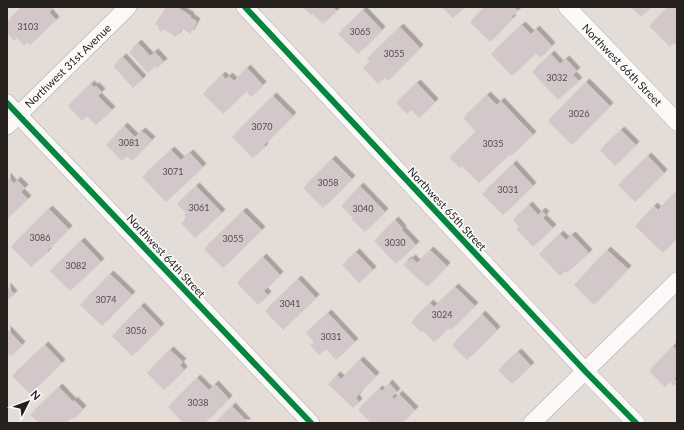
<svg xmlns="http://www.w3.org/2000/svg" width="684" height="430" font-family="Lato,sans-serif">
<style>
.building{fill:#d4c7ca;filter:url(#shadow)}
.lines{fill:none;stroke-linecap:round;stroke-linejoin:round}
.minor-casing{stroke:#b5afaa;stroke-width:18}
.minor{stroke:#fbfaf9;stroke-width:17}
.cycleway-casing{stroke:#fff;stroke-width:8}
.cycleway{stroke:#00873e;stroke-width:6}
.labels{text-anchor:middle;stroke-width:3;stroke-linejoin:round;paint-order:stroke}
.number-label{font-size:9px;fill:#534c4a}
.street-label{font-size:11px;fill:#26211d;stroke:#fff}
</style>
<defs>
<filter id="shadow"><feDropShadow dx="3.5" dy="-3.5" stdDeviation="0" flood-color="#0004"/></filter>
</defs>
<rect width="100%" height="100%" fill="#e4ddd7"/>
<path class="building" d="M22,7H55L49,12L56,20L30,45L28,42L24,46L17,38L14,41L7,33V22Z
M166,7H177L191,16L190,17L197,22L190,34L182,28L176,37L163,29L161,32L158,29L159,27L155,24Z
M303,7H333L337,11L323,24L313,14L311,15Z
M442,7H464L453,18Z
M485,7H514L518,11L511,17L513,18L490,42L470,22Z
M631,7H651L641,17Z
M668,7H677V46L674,43L670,47L649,26Z
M363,10L382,30L358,54L338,34Z
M522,25L531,34L536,29L552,46L540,58L536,53L512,76L491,54Z
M400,27L420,48L388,81L385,77L378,84L363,68L370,61L367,59Z
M138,43L150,56L155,52L164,62L157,68L155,66L148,73L129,52Z
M551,54L560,64L566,59L577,71L573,75L579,81L558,100L532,72Z
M123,57L143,79L133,88L113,66Z
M247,68L263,85L251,97L246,91L223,114L203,94L222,75L226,79L229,76L234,81Z
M586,82L610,106L572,145L548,121Z
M417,83L435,102L419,118L411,110L407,114L396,103Z
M91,84L94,87L96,86L102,92L98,96L112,110L96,125L87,116L82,121L68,106Z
M487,95L497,105L501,101L533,135L511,156L510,154L479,183L462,166L460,168L449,158L476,132L463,118Z
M273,96L293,116L264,145L265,147L253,158L232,137Z
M124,126L135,137L142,131L152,140L132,161L127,156L122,161L106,145Z
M621,130L636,145L615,166L600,150Z
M171,150L181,160L190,153L203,167L166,202L142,177Z
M648,156L664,173L635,202L618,185Z
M332,159L352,179L323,208L303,188Z
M513,164L533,186L503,215L482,194Z
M7,176L14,184L17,180L25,188L21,192L28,199L7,219Z
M196,186L222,213L195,238L181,223L187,218L184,214L186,213L177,204Z
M360,186L385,212L365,232L352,220L353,218L341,206Z
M677,190V237L663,253L635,226L654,206L658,210Z
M529,205L538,215L542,211L546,215L543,218L553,228L533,247L516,229L519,226L513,220Z
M49,209L69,229L47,251L48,252L31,267L11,247Z
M243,211L262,230L223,268L204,249Z
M395,220L403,229L402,230L416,245L396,264L374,241Z
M560,234L566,240L572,235L589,253L567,273L566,271L560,276L539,254Z
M81,241L101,262L70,291L50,271Z
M430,250L447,266L427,287L403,265L408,260L409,261L412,258L417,263Z
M607,250L628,269L594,305L574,285Z
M356,252L373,270L359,283L342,265Z
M263,257L280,275L264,291L268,295L258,305L237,283Z
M110,274L132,295L102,326L80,305Z
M298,279L316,298L283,330L265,311Z
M7,286L14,294L7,301Z
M455,287L475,306L451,330L448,328L434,342L423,331L421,332L411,322L430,303L434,307Z
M141,306L161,327L132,356L112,336Z
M328,313L355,342L336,360L326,349L319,355L310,345L314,342L306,333Z
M482,314L497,330L467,360L452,345Z
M7,329L22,345L11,356L9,354L7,357Z
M45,345L62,363L30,394L12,376Z
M673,346L677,350V376L674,379L677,382V383L674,386L670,382L665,387L649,371Z
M170,350L183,362L180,365L184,370L164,390L147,373Z
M518,352L531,366L512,384L498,370Z
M360,360L376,376L361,391L356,398L359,402L353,408L328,384L337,375L341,379Z
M197,378L209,390L215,384L229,399L205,423H183L168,407Z
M389,383L397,392L392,397L394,399L399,394L415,410L402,423H371L358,410L379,389L382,391Z
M59,387L73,402L74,400L83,409L74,419L72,417L66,423H39L30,415Z
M232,406L248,423H215Z"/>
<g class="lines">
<defs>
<path id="minor" d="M245,7L585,371L636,423
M567,7L677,122
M7,103L311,423
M7,126L128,7
M532,423L677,281"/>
</defs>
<use href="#minor" class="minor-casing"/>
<use href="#minor" class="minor"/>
<defs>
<path id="cycleway" d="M245,7L585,371L636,423
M7,103L311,423"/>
</defs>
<use href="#cycleway" class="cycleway-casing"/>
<use href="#cycleway" class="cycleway"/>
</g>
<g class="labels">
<g class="number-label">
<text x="28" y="30">3103</text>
<text x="360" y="35">3065</text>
<text x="394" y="57">3055</text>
<text x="557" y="81">3032</text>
<text x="579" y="117">3026</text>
<text x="262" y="130">3070</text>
<text x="129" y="146">3081</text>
<text x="493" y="147">3035</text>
<text x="173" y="175">3071</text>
<text x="328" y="186">3058</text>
<text x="508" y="193">3031</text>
<text x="199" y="211">3061</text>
<text x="363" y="212">3040</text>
<text x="40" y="241">3086</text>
<text x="233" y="242">3055</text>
<text x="395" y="246">3030</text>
<text x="76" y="269">3082</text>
<text x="106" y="303">3074</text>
<text x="290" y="307">3041</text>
<text x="442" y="318">3024</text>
<text x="136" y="334">3056</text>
<text x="331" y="340">3031</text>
<text x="198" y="406">3038</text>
</g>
<g class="street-label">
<text transform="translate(622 65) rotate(46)" y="4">Northwest 66th Street</text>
<text transform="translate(68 66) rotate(-44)" y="4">Northwest 31st Avenue</text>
<text transform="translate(447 209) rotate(47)" y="4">Northwest 65th Street</text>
<text transform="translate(166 256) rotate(47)" y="4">Northwest 64th Street</text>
</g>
</g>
<rect width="684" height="430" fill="none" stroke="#26211d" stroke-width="16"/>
<g transform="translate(28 402) rotate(48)" stroke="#ffffff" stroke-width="3" paint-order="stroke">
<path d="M0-3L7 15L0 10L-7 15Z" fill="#26211d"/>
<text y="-6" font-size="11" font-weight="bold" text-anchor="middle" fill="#26211d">N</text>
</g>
</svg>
